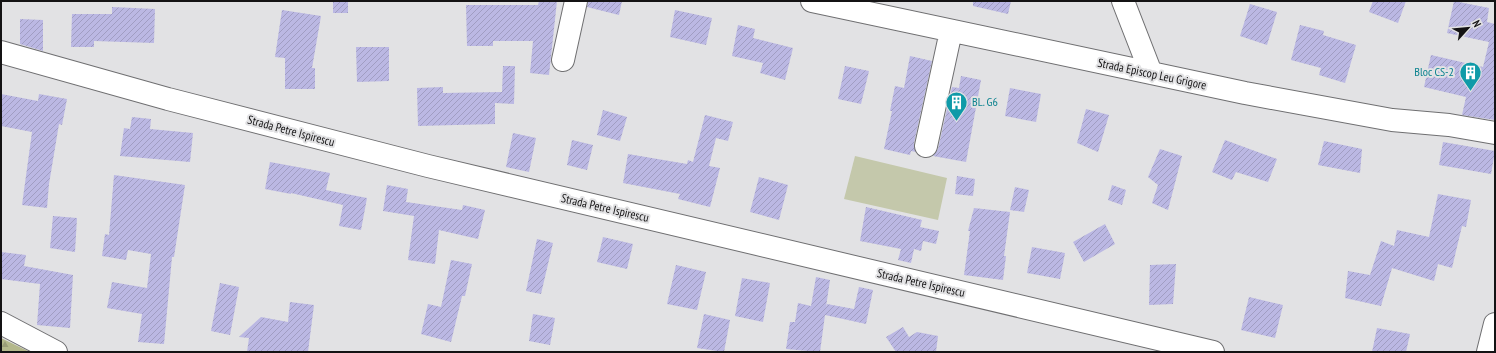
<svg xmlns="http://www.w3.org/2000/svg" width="1496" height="353" font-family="'PT Sans Narrow',sans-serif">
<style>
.green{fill:#c4c8ab}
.forest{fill:url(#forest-firs)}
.building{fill:url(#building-hatch)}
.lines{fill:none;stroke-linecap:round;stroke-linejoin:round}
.minor-casing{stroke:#6f6f71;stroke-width:24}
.minor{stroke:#fff;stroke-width:22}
.labels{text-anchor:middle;stroke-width:4;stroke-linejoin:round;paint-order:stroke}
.culture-label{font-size:12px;fill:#0d838f;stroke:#e2e2e4;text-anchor:end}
.street-label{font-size:12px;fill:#141314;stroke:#e2e2e4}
</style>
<defs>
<pattern id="forest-firs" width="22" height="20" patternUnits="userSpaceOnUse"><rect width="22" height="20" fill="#b4b88c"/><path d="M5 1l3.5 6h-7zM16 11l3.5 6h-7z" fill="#9a9d78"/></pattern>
<pattern id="building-hatch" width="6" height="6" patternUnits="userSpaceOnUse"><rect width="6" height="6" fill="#bbb8e3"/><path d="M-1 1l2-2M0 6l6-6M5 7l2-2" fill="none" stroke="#a09dc2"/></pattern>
</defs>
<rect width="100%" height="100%" fill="#e2e2e4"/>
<path class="green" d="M855,156L947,178L938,220L844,199Z"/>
<path class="forest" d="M1,338L30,352H1Z"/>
<path class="building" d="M333,1H348V13H333Z
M539,1H557L549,75L530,73L533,41H493V46H467L466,5H538Z
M588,1H622L619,15L587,7Z
M973,1H1011L1008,14L973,6Z
M1373,1H1406L1398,23L1369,12Z
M1454,1L1489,8L1487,22L1495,24V120L1462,115L1466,97L1424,87L1431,55L1483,67L1489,42L1447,33Z
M1250,4L1277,12L1267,45L1240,36Z
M112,7L155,9L154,43L94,41V47H71L72,14H112Z
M282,10L321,16L312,68H315V89H285V58L275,57Z
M675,10L712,18L706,45L670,37Z
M20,19L43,20V51L20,44Z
M738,25L755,29L753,38L793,48L785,80L760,73L763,63L732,56Z
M1300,25L1324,31L1323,35L1356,45L1345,83L1319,75L1321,68L1291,60Z
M356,47H389V81L357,82Z
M910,56L932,61L914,143L916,152L911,151L910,155L884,149L892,111H890L895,86L904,88Z
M503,66H515L514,104L495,103V124L418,126L417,88L443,87V93L502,92Z
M845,66L869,71L861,104L838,99Z
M961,76L981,80L966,162L933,156L938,149L952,87L959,88Z
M1010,88L1041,94L1036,122L1005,116Z
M1,94L38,101L39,94L67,99L62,125L59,124L49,184L47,208L22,205L32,132L1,126Z
M1086,109L1109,115L1098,152L1077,143Z
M603,110L627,117L620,141L597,135Z
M705,115L733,122L728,141L716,138L709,166L720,168L710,207L678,199L680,194L623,183L628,154L687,164L688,160L693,162Z
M132,117L151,119L150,129L193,133L190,162L120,156L124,128L130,129Z
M513,133L536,138L529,172L506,167Z
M572,140L593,145L587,170L567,165Z
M1225,140L1277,159L1268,182L1236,172L1232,180L1212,172Z
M1324,141L1362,149L1360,173L1318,165Z
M1443,142L1495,151L1491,174L1439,165Z
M1160,149L1182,156L1168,210L1152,203L1158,185L1148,177Z
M270,162L330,173L326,190L367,198L361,230L339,226L343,205L291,193V194L265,189Z
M114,175L185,185L174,257H172L164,344L138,342L142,314L107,308L112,282L147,288L151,254L128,250L126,260L102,256L105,234L109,235Z
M957,176L975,179L973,196L955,194Z
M759,177L788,185L779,220L750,212Z
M387,185L408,189L406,202L462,210L463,205L485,210L478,239L439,230L435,264L408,260L414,216L383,211Z
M1112,185L1126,190L1122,205L1108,200Z
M1015,187L1029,190L1024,212L1010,210Z
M1438,194L1471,200L1466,227L1462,226L1452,268L1438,264L1434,281L1392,268L1381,306L1345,298L1348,271L1370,275L1381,241L1394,246L1397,230L1429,237Z
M866,207L922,220L920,227L939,231L936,244L923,241L921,251L914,249L911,263L898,260L901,249L860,241Z
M974,208L1010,212L1004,256H1006L1003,280L964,275L970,231H968Z
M53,216L77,218L75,252L50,248Z
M1105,224L1115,244L1084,262L1073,242Z
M603,237L633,244L627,269L597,262Z
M537,239L553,243L541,294L526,291Z
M1032,247L1065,253L1060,279L1027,273Z
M1,252L26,255L24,266L73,275L70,328L37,325L40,284L1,279Z
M451,260L472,264L465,296H462L451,342L421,334L428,304L441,307Z
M1176,264L1173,304L1149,305L1150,265Z
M676,265L706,272L697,310L667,304Z
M816,277L830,280L826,307L827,304L854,309L859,287L873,290L866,324L825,315L820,352L786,349L790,322H795L798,303L811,306Z
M742,278L770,283L763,322L735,316Z
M220,283L239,287L230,335L211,331Z
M1249,297L1283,305L1275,338L1241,330Z
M290,302L314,305L308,352H247L249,338L239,337L261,317L288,322Z
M533,314L555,318L550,345L529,341Z
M704,314L730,320L724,352L697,348Z
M903,327L909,337L917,332L938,336L936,352H896L886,337Z
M1377,328L1410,334L1406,352H1372Z"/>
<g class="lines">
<defs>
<path id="minor" d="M812,1L1245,93L1392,120L1449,125L1495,133
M1123,1L1151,73
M1,52L168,99L428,166L1213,352
M563,60L576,1
M926,146L951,31
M1,323L56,352
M1488,352L1495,324"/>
</defs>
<use href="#minor" class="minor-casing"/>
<use href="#minor" class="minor"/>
</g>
<defs>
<symbol id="building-pin" viewBox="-11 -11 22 30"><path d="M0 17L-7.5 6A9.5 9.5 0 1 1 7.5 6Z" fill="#0f9aa8" stroke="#e2e2e4"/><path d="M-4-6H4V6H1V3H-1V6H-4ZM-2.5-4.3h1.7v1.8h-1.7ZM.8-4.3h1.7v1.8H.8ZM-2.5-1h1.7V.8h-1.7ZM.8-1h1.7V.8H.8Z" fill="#fff"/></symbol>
</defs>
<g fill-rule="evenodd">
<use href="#building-pin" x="1458" y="60" width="25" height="34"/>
<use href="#building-pin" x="944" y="90" width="25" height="34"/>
</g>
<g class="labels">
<g class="culture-label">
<text x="1454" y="76">Bloc CS-2</text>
<text x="972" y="106" text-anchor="start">BL. G6</text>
</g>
<g class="street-label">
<text transform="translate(1152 74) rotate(12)" y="4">Strada Episcop Leu Grigore</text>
<text transform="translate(291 131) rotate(15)" y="4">Strada Petre Ispirescu</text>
<text transform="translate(605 208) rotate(13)" y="4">Strada Petre Ispirescu</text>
<text transform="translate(921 283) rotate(13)" y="4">Strada Petre Ispirescu</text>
</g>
</g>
<rect width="1496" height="353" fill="none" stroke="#141314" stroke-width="4"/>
<g transform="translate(1468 28) rotate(63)" stroke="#e2e2e4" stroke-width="3" paint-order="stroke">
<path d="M0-3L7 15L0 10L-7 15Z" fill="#141314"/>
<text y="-6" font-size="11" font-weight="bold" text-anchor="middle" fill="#141314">N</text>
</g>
</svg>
